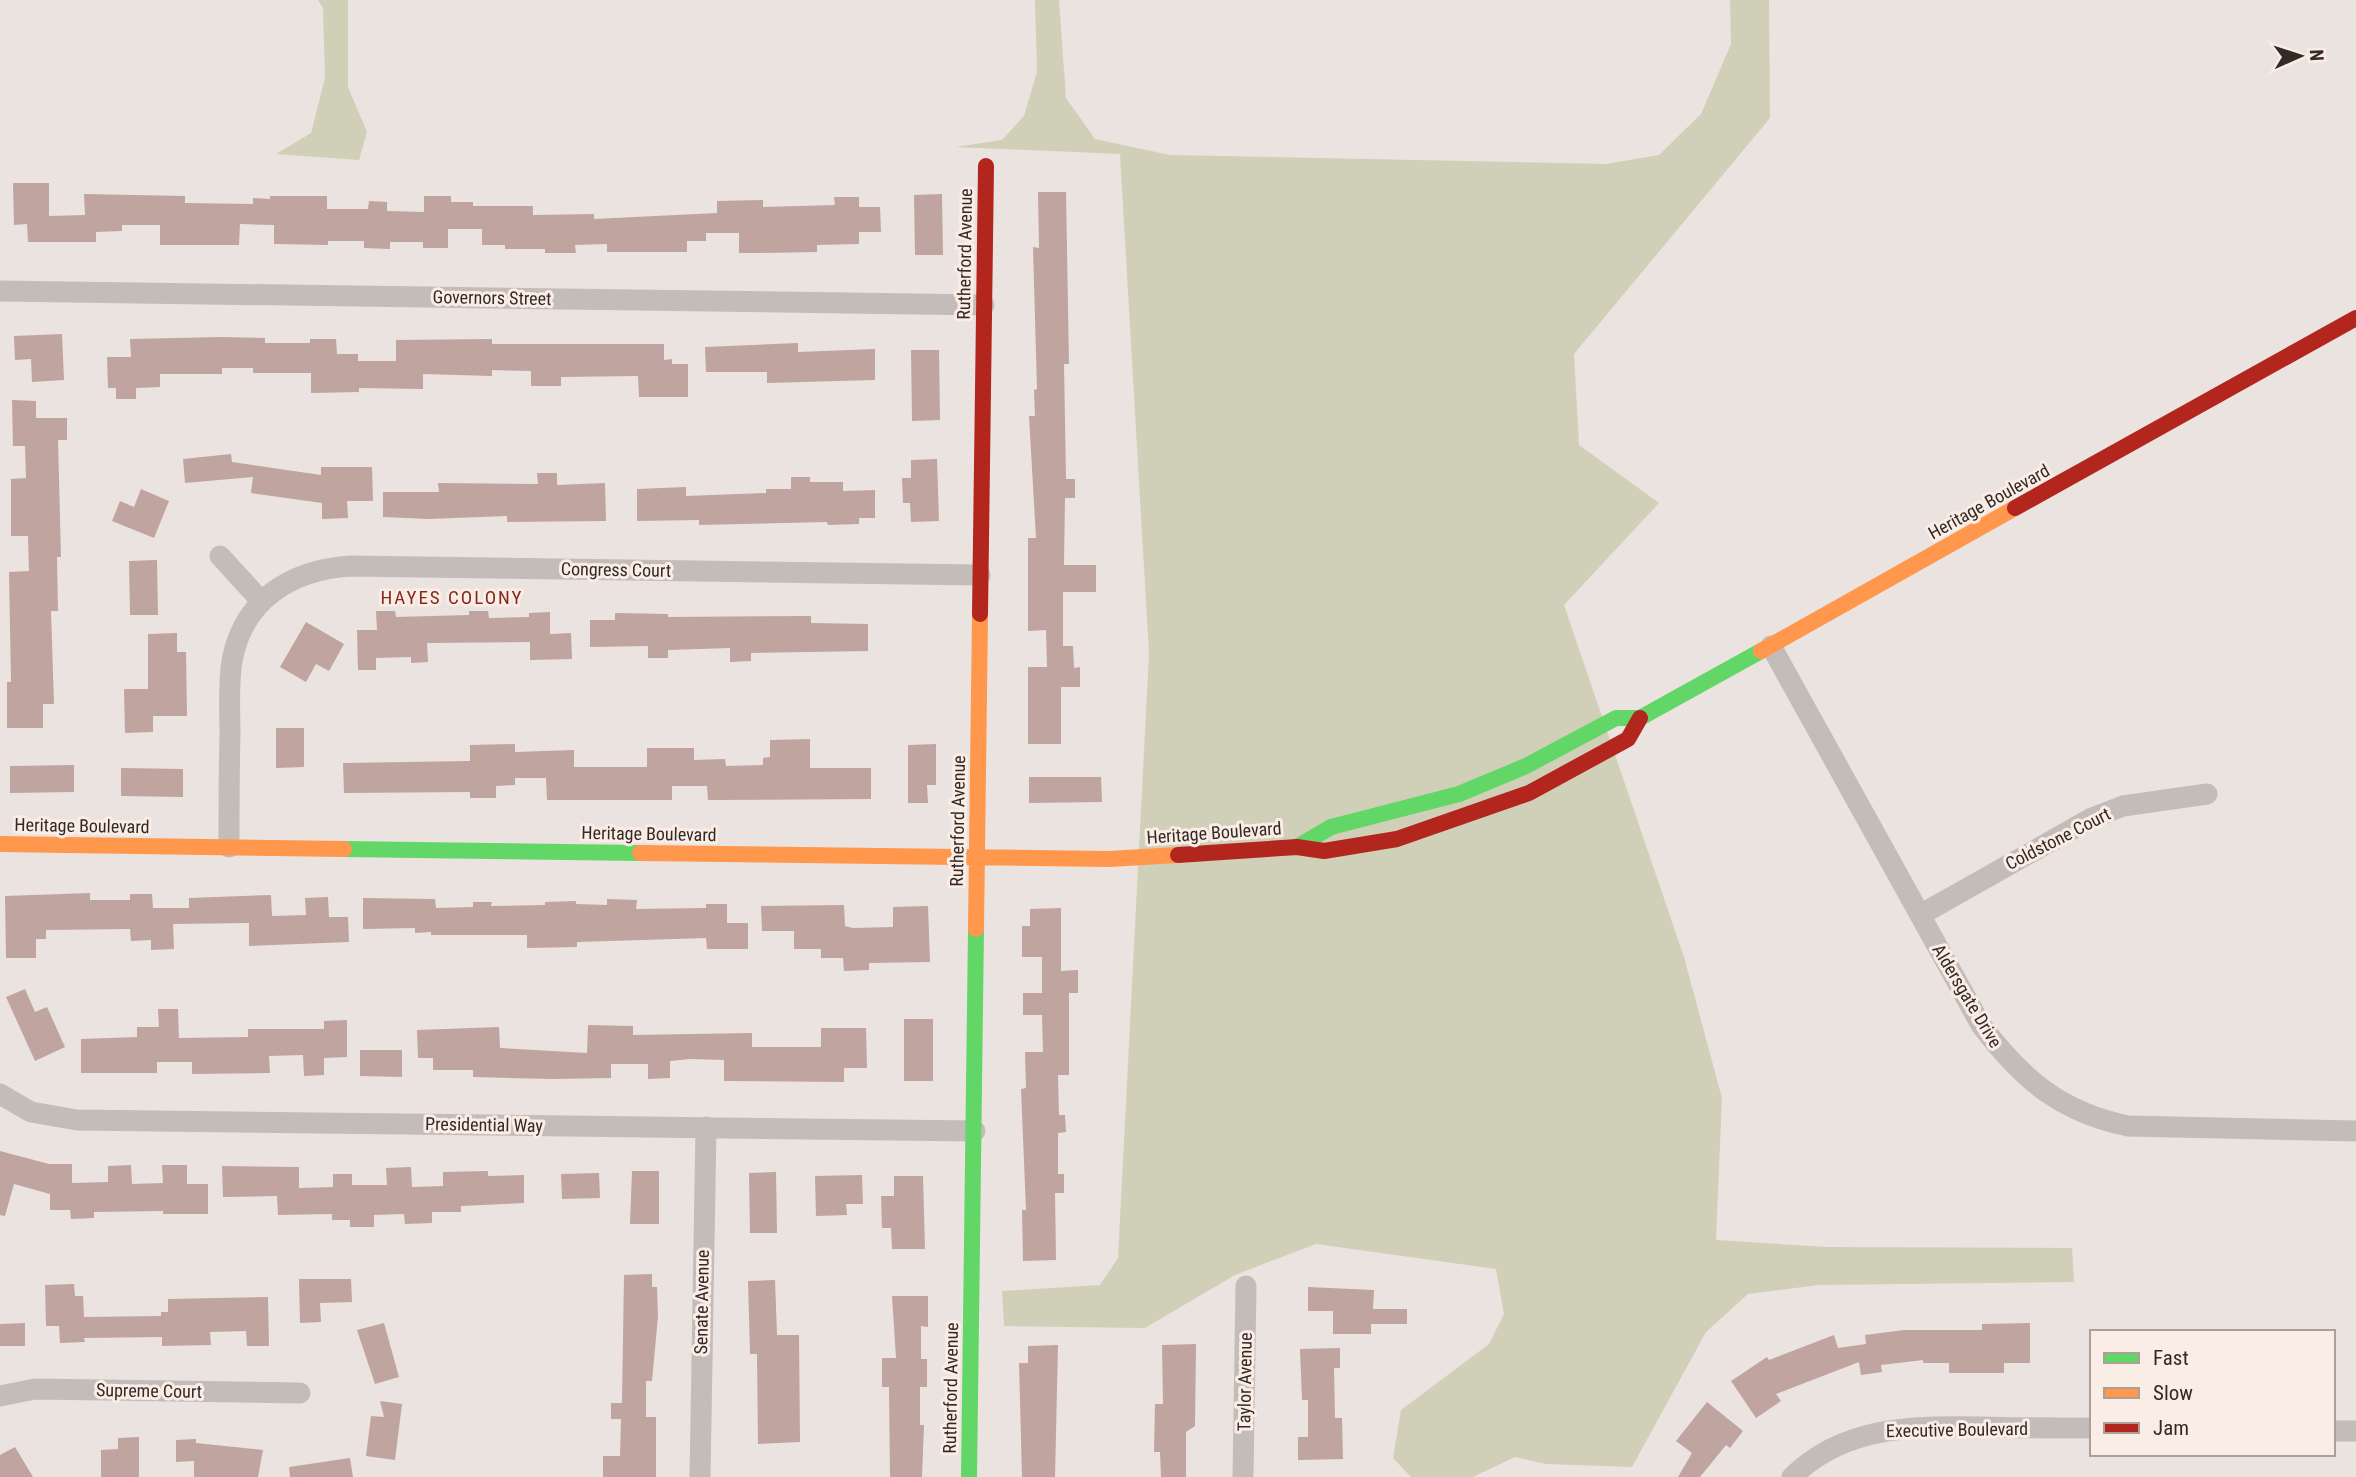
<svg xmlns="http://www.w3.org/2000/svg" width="2356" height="1477" font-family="'Roboto Condensed',sans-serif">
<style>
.green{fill:#d0d0b8}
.building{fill:#bfa4a0}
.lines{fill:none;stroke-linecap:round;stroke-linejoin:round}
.street{stroke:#c4bcb8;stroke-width:21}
.fast{stroke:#63d668;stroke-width:16}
.slow{stroke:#ff974d;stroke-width:16}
.jam{stroke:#b3261e;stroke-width:16}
.labels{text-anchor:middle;stroke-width:6;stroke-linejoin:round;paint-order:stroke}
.street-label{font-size:18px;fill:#352926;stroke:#f9ede5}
.neighbourhood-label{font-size:19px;letter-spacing:2px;fill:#85281e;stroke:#f9ede5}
</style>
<rect width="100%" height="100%" fill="#ebe3df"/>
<path class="green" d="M318,0H348V87L367,132L359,160L276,154L311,133L325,78L323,8Z
M1035,0H1059L1066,98L1095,139L1170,155L1606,164L1659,155L1701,114L1731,44L1730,0H1769L1770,118L1574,354L1579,445L1659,503L1564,605L1684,957L1722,1098L1716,1240L1827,1247L2072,1248L2074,1282L1819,1285L1748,1294L1706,1332L1632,1467L1546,1464L1515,1457L1473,1477H1411L1393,1458L1401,1410L1489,1344L1504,1314L1496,1269L1316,1244L1235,1275L1145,1328L1004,1326L1002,1291L1100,1285L1118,1258L1149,654L1120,154L956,147L1002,140L1024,116L1037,72Z"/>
<path class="building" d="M13,183H49V216L85,215L84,194L185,196V203L253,204V198L270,199V196H327V209H368L369,201L387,202V211L424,212V196H451V202H473V206H533V215L594,214V219L717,213V201L763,200V207L835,205L834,197H859V207H880L881,232H859V244L817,245V252L756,253H739V233H706V241H687V252H607V244L575,245L576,253H545V249H505V245H482V229H448V248H423V242H390V249L364,248V241H328V245L274,244V225L240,224L239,245H160V225H122V231L96,232V242H28L27,224L14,225Z
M1038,192H1066L1069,364H1064L1066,479H1075V498H1065L1064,565H1096V592H1063V646H1073L1074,668L1080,667V687H1061V744H1028V667H1047L1046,630L1028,631V538H1036L1029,416H1035L1034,390L1037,389L1033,247L1039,248Z
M942,194L943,255H915L914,195Z
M62,334L64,380L32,382L31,359L15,360L14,336Z
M222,337L265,338V343H310V339H336L337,354H358V361H396V340L492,339V344H664V360L672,359V364H688V397H639L638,376L561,377V386H531V371L492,370V376L423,374V389L359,388V392L311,393V373H253V368H222V374H160V387L136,388V399H116V388H108L107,357H131L130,339Z
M798,343V352L875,349V380L767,383V372H706L705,347Z
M911,350H939L940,420L912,421Z
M12,400L36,401V418H67V440H58L61,557H57L58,611H51L54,704H43V728H7V682H11L9,572L29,571L28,536H11V479L26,478L25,446H13Z
M231,454L232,462L321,475V467H372L373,501H347L348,518L322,519V503L251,493L253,477L185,483L183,459Z
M937,459L939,521L911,522L910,503H903L902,478H911V460Z
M537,473H557V485L605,483L606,521L507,522V516L428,519L383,517V492H439L438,483L538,484Z
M791,477H810V482H843V491L875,490V518H859V524L828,525L827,522L699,525V520L637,521V489L686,487V496L766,493V489H791Z
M141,489L169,501L154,538L112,521L120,501L134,507Z
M157,560L158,615H130L129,561Z
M376,611H395L396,617L469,615V611H488L489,618L529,617V613L550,612V634L571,633L572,659L530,660V642L427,643L428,662L411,663V657L376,658V670H358L357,630H377Z
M615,613L668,614V617L811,616V623L868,624V651L751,653V661L730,662V648L668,650V658H648V646L590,647V620H615Z
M306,622L344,644L329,671L316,664L306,682L280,667Z
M177,633V652H186L187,716H153V732L125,733L124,689H148V634Z
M276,728H304V767L276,768Z
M810,739V768H871V799L708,800L707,786H672V800H547L546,778H515V785L496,786V798H470V792L344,793L343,763L470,761V745L515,744V752L574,750V767H647V748H694V760L725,759L726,766L763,765V758L770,757V740Z
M936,744V785H927L928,803H908V745Z
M74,765V792L10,793V766Z
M121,768L183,769V797L121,796Z
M1029,777H1101L1102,802L1029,803Z
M90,893V900H130V894H152L153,908H189V898L271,895L272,916L306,915L305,898L328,897L329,917H348L349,942L249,946V923L173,924L174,949L151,950V940L131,941L130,929L46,930V939H36V958H6L5,896Z
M363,898L435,899L436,908L473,907V902H492L491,906L545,905V902L576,901V904L607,905V899L637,900L636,909L706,908V904H727V923H748V949H707L706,938L577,942V947L527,948V935H431V932L415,933V928L363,929Z
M844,905L845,926L853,928L893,927V907L928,906L930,962L869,963V970L844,971L843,958H821V949H794V931H762L761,906Z
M1061,908V971L1078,970V993H1069V1075H1058L1059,1115H1065L1066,1132L1058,1133V1174H1064V1193H1055L1056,1260L1023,1261L1022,1210H1026L1021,1089L1026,1088L1025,1052H1043L1042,1015H1023V993H1042V957H1022V926H1030V909Z
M25,989L35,1012L47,1007L65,1047L35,1061L6,997Z
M158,1009H178L179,1038L248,1037V1029H324V1021L347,1020V1057L324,1058V1075L304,1076L303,1055L269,1056L270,1073L192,1074V1062H157V1073H81V1039L137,1037V1027H159Z
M904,1019H933V1081H904Z
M588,1025L633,1026V1035L752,1033V1047H821V1028H866L867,1068H844V1082L724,1081V1060L690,1059L670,1061V1078L648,1079V1064H611V1078L552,1079L473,1077V1070H433V1058H418L417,1030L499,1027L500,1048L587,1053Z
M360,1050H402V1077L360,1076Z
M0,1151L49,1164H72V1183L108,1182V1166L131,1165L132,1184L163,1183L162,1165H187V1184H208V1214H163V1211L94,1212V1218L71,1219L70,1210H50V1194L14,1184L5,1216L0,1215Z
M222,1166L299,1167V1188L333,1187V1174H352V1185H387L386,1168L411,1167L412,1187L443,1186V1172L488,1171V1176L524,1175V1203L461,1206V1212H432V1223L405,1224L404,1214L374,1215V1227H350V1220H332V1214L278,1215L277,1196L223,1197Z
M632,1171H659V1224H630Z
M776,1172L777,1233H750L749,1173Z
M599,1173L600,1198L562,1199L561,1174Z
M862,1175L863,1204H846L847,1215L816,1216L815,1176Z
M894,1176H923L925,1249H892L891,1228H882L881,1196H894Z
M652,1274V1287H657L658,1316L652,1381H646V1417H656V1477H603V1456H620L621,1419H611V1403H622L624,1275Z
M299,1279H351L352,1302L320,1303L321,1322L300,1323Z
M775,1280L777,1335H799L800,1442L758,1444L757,1354H750L748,1281Z
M74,1284L75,1296H83L84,1317L161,1316V1312H168V1299L268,1297L269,1346H247L246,1331L210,1332L211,1345L162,1346V1337L84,1338L85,1342L60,1343L59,1326H46L45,1285Z
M1308,1287L1374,1290L1373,1309H1407V1324H1371V1334H1333V1311H1308Z
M892,1296H928V1327L921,1326V1359H927V1387H920V1425H924L922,1477H890L889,1387H882V1358H896Z
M25,1323V1346H0V1324Z
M384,1323L399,1377L375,1384L357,1330Z
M2030,1323V1363H2004V1373H1949V1363H1923V1360L1881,1365L1882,1372L1861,1375L1859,1362L1776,1394L1781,1401L1756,1418L1731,1381L1767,1357L1769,1360L1834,1335L1838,1348L1866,1344L1865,1335L1904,1330H1982V1324Z
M1196,1344L1195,1426L1186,1432V1477H1161L1160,1452H1154L1155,1404H1163L1162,1345Z
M1058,1345L1055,1477H1022L1019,1363H1028V1346Z
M1340,1348V1368H1334L1335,1418H1342L1343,1459L1298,1460V1437H1308V1400H1302L1300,1349Z
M380,1401L402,1404L395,1460L366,1456L371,1416L384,1417Z
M1707,1402L1743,1431L1730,1448L1726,1445L1700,1477H1678L1692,1453L1676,1441Z
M139,1437V1477H101V1450L118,1449V1438Z
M196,1439V1443L263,1450L258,1477H194V1461L176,1462V1440Z
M15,1447L33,1477H0V1455Z
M350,1458L353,1477H290L289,1467Z"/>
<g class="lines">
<path class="street" d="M0,291L984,305
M220,556L262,602
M1771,646L1981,1025C2022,1079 2060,1112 2128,1126L2356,1131
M229,847C229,810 229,773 230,735C230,711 228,685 232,661C243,599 292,570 350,566L980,575
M1920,915L2092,818L2123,806L2207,794
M0,1094L31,1112L77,1120L975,1131
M0,1396L35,1389L300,1393
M2333,1431H2356
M700,1477L706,1127
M1243,1477L1246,1286
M1792,1477C1844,1426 1911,1426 1979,1427C2016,1428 2054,1428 2092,1428"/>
<path class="fast" d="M1297,847L1331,827L1459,794L1526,766L1616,718H1640L1761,651
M344,849L640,853
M969,1477L976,929"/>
<path class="slow" d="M1761,651L2015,508
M0,844L344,849
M640,853L1109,859L1178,855
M976,929L980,614"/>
<path class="jam" d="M2015,508L2356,318
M980,614L986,166
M1178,855L1297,847L1324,851L1397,839L1529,793L1628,739L1640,718"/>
</g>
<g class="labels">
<g class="street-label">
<text transform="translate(965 254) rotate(-89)" y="6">Rutherford Avenue</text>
<text transform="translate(492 298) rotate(1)" y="6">Governors Street</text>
<text transform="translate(1989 502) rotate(-29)" y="6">Heritage Boulevard</text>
<text transform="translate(616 570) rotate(1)" y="6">Congress Court</text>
<text transform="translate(958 821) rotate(-89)" y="6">Rutherford Avenue</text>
<text transform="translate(82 826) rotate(1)" y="6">Heritage Boulevard</text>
<text transform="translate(1214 833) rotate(-4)" y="6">Heritage Boulevard</text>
<text transform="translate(649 834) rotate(1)" y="6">Heritage Boulevard</text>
<text transform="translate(2058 839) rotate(-27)" y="6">Coldstone Court</text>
<text transform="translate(1967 996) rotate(59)" y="6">Aldersgate Drive</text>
<text transform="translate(484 1125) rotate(1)" y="6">Presidential Way</text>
<text transform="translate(702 1302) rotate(-89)" y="6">Senate Avenue</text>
<text transform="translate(1245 1382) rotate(-89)" y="6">Taylor Avenue</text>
<text transform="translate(951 1388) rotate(-89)" y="6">Rutherford Avenue</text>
<text transform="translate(149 1391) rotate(1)" y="6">Supreme Court</text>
<text transform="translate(1957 1430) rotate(-1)" y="6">Executive Boulevard</text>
</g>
<g class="neighbourhood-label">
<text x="452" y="604">HAYES COLONY</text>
</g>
</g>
<rect x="2090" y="1330" width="245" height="126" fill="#f9ede5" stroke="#ab9f99" stroke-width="2"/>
<rect x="2104" y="1353" width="35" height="10" fill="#63d668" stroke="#ab9f99" stroke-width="2"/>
<text x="2153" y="1365" font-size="21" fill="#352926">Fast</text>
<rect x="2104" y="1388" width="35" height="10" fill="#ff974d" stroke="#ab9f99" stroke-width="2"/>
<text x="2153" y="1400" font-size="21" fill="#352926">Slow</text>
<rect x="2104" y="1423" width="35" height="10" fill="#b3261e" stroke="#ab9f99" stroke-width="2"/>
<text x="2153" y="1435" font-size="21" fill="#352926">Jam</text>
<g transform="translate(2300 56) rotate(87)" stroke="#f9ede5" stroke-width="5" paint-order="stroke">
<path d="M0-5L12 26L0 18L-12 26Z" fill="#352926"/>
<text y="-10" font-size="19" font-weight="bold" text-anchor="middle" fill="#352926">N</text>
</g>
</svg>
